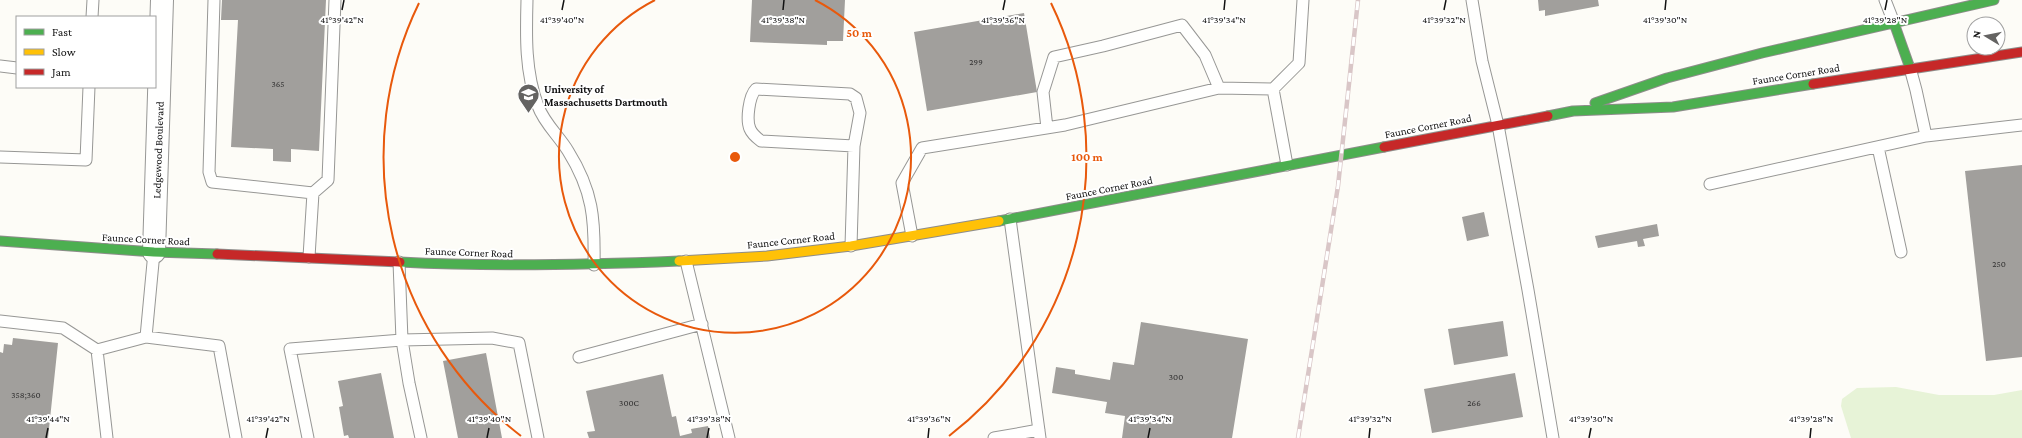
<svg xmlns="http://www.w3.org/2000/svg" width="2022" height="438" font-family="'Crimson Pro',serif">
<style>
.green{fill:#e7f3d7}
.building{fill:#a19f9c}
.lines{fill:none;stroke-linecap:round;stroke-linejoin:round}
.lane-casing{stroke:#979795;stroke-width:13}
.street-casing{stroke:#979795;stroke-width:24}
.fast-casing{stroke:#8e8d8b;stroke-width:11}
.slow-casing{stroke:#8e8d8b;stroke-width:11}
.jam-casing{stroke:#8e8d8b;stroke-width:11}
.lane{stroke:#fffffe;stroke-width:11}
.street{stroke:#fffffe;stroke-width:22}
.fast{stroke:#4caf50;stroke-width:9}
.slow{stroke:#ffc107;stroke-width:9}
.jam{stroke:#c62828;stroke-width:9}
.rail-casing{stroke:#d9c6c7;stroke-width:4.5}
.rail{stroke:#fff;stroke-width:3;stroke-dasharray:9;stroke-linecap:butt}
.ticks{fill:none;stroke:#111;stroke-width:1.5}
.ring{fill:none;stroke:#e8590c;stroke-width:2}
.labels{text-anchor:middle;stroke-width:4;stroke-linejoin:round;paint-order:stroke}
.number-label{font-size:9px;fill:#353434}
.street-label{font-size:11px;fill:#111;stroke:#fff}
.poi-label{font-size:11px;font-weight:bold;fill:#111;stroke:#fff;text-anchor:start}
.ticks-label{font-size:10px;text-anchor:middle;fill:#111;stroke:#fff;stroke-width:4;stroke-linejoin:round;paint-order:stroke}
.centre{fill:#e8590c;stroke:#fff;stroke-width:2}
.ring-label{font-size:12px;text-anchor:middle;font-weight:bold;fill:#e8590c;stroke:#fff;stroke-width:4;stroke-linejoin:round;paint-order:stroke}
</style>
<rect width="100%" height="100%" fill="#fdfcf7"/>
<path class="green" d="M1896,387L1939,395H1994L2022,390V438H1851L1841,406L1842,399L1857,388Z"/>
<path class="building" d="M222,0H326L319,151L291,149V162L273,161V149L231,147L238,20H221Z
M752,0H845L843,41H827V45L750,42Z
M1538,0H1598L1599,6L1545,16V10L1539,11Z
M1024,13L1037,92L927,111L914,32Z
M2022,165V357L1986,361L1965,171Z
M1484,212L1489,236L1467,241L1462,217Z
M1657,224L1659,236L1643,239L1645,246L1638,247L1637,241L1598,248L1595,236Z
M1503,321L1508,356L1454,365L1448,329Z
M1141,322L1248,339L1232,438H1122L1125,416L1105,413L1107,402L1052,393L1056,367L1075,370V374L1110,380L1113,362L1134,365Z
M13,338L58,343L48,438H0V352L3,353L4,344L12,345Z
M486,353L502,438H458L443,361Z
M381,373L394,438H349L348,435L344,436L339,407L343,406L338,381Z
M1515,373L1523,417L1432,433L1424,389Z
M663,374L672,417L676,416L680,436L692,433L691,429L708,426L710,438H589L587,432L595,431L586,391Z"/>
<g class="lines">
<defs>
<path id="lane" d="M214,0L209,172L212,182L313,193
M527,0C526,35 525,73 538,106C544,123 559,136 568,151C593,191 595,219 594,265
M1472,0L1482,61L1498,125L1528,290L1553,438
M1885,0L1894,23
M92,17L93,0
M0,66L17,68
M1910,68L1916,90L1926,136
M1047,128L1043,92L1054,57L1103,46L1182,25L1205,55L1219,88
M1878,147L1901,252
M0,157L86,160L89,87
M1287,165L1273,89L1299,63L1303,0
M1710,184L1926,136L2022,125
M1010,219L1040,438
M912,236L902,183L922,148L1065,125L1219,88L1273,89
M851,246L854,146L860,113L856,98L850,94L756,89C749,96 746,120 750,129C752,134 757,138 761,141L854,146
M309,257L313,193L328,180L335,0
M686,261L729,438
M399,262L402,340L409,383L421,438
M0,321L63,328L97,350
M146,337L219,346L236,438
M579,357L702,324
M107,438L97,350L146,337L154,252
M308,438L290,349L402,340L492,338L519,343L538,438
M994,438L1039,430"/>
<path id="street" d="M154,252L162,0"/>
<path id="fast" d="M1894,23L1910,68
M1595,103L1667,78L1762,53L1994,0
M1548,116L1573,111L1673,107L1813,84
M999,221L1384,147
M0,241L154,252L217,254
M400,262C493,267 586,265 679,261"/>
<path id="slow" d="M679,261L767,256L851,246L999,221"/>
<path id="jam" d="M1813,84L2022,52
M1384,147L1548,116
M217,254L400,262"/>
</defs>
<use href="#lane" class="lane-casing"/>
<use href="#street" class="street-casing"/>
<use href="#fast" class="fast-casing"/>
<use href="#slow" class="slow-casing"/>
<use href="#jam" class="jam-casing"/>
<use href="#lane" class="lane"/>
<use href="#street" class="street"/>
<use href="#fast" class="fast"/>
<use href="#slow" class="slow"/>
<use href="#jam" class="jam"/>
<defs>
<path id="rail" d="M1298,438L1338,186L1358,0"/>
</defs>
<use href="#rail" class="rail-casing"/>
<use href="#rail" class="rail"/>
</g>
<path class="ticks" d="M342,10L344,0M562,10L564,0M783,10L784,0M1003,10L1005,0M1224,10L1225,0M1444,10L1446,0M1665,10L1666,0M1885,10L1887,0M46,438L48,428M266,438L268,428M487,438L489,428M707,438L709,428M928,438L929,428M1148,438L1150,428M1369,438L1370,428M1589,438L1591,428M1810,438L1811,428"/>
<g class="ring">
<path d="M815 0A176 176 0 1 1 655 0"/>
<path d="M521 436A352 352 0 0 1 419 3M1051 3A352 352 0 0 1 949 436"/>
</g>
<defs>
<symbol id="university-pin" viewBox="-11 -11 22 30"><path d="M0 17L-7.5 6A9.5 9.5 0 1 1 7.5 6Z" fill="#646362" stroke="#fff"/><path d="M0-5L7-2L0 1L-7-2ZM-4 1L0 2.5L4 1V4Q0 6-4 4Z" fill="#fff"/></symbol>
</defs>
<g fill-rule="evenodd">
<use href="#university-pin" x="516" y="82" width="25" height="34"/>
</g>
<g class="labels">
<g class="number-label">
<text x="976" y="65">299</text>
<text x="278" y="87">365</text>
<text x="1999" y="267">250</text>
<text x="1176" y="380">300</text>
<text x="26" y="398">358;360</text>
<text x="629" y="406">300C</text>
<text x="1474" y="406">266</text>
</g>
<g class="street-label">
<text transform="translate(1796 74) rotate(-9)" y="4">Faunce Corner Road</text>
<text transform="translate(1428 126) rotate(-11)" y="4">Faunce Corner Road</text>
<text transform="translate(158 150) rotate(-88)" y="4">Ledgewood Boulevard</text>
<text transform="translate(1109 188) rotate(-11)" y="4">Faunce Corner Road</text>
<text transform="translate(146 239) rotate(3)" y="4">Faunce Corner Road</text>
<text transform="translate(791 240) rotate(-6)" y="4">Faunce Corner Road</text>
<text transform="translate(469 252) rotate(2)" y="4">Faunce Corner Road</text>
</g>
<g class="poi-label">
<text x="544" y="93">University of<tspan x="544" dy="13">Massachusetts Dartmouth</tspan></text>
</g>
</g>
<g class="ticks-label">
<text x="342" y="23">41°39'42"N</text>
<text x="562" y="23">41°39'40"N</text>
<text x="783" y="23">41°39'38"N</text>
<text x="1003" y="23">41°39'36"N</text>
<text x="1224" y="23">41°39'34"N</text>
<text x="1444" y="23">41°39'32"N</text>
<text x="1665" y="23">41°39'30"N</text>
<text x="1885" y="23">41°39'28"N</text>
<text x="48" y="422">41°39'44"N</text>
<text x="268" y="422">41°39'42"N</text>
<text x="489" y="422">41°39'40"N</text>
<text x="709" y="422">41°39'38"N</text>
<text x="929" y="422">41°39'36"N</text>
<text x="1150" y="422">41°39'34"N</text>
<text x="1370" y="422">41°39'32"N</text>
<text x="1591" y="422">41°39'30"N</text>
<text x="1811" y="422">41°39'28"N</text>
</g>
<circle cx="735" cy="157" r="6" class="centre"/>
<g class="ring-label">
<text x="859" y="37">50 m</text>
<text x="1087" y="161">100 m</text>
</g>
<rect x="16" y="16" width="140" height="72" fill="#ffffff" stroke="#a0a0a0"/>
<rect x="24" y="29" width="20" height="6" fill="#4caf50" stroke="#a0a0a0"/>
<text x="52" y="36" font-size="12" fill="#111111">Fast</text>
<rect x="24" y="49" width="20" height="6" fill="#ffc107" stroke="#a0a0a0"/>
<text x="52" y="56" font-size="12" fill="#111111">Slow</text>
<rect x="24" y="69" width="20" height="6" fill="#c62828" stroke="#a0a0a0"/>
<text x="52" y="76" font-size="12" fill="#111111">Jam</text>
<g transform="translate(1986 36) rotate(280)"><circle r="19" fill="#ffffff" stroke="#a0a0a0"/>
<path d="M0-3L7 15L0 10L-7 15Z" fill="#646362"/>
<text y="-6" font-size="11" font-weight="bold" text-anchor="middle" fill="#111111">N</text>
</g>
</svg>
